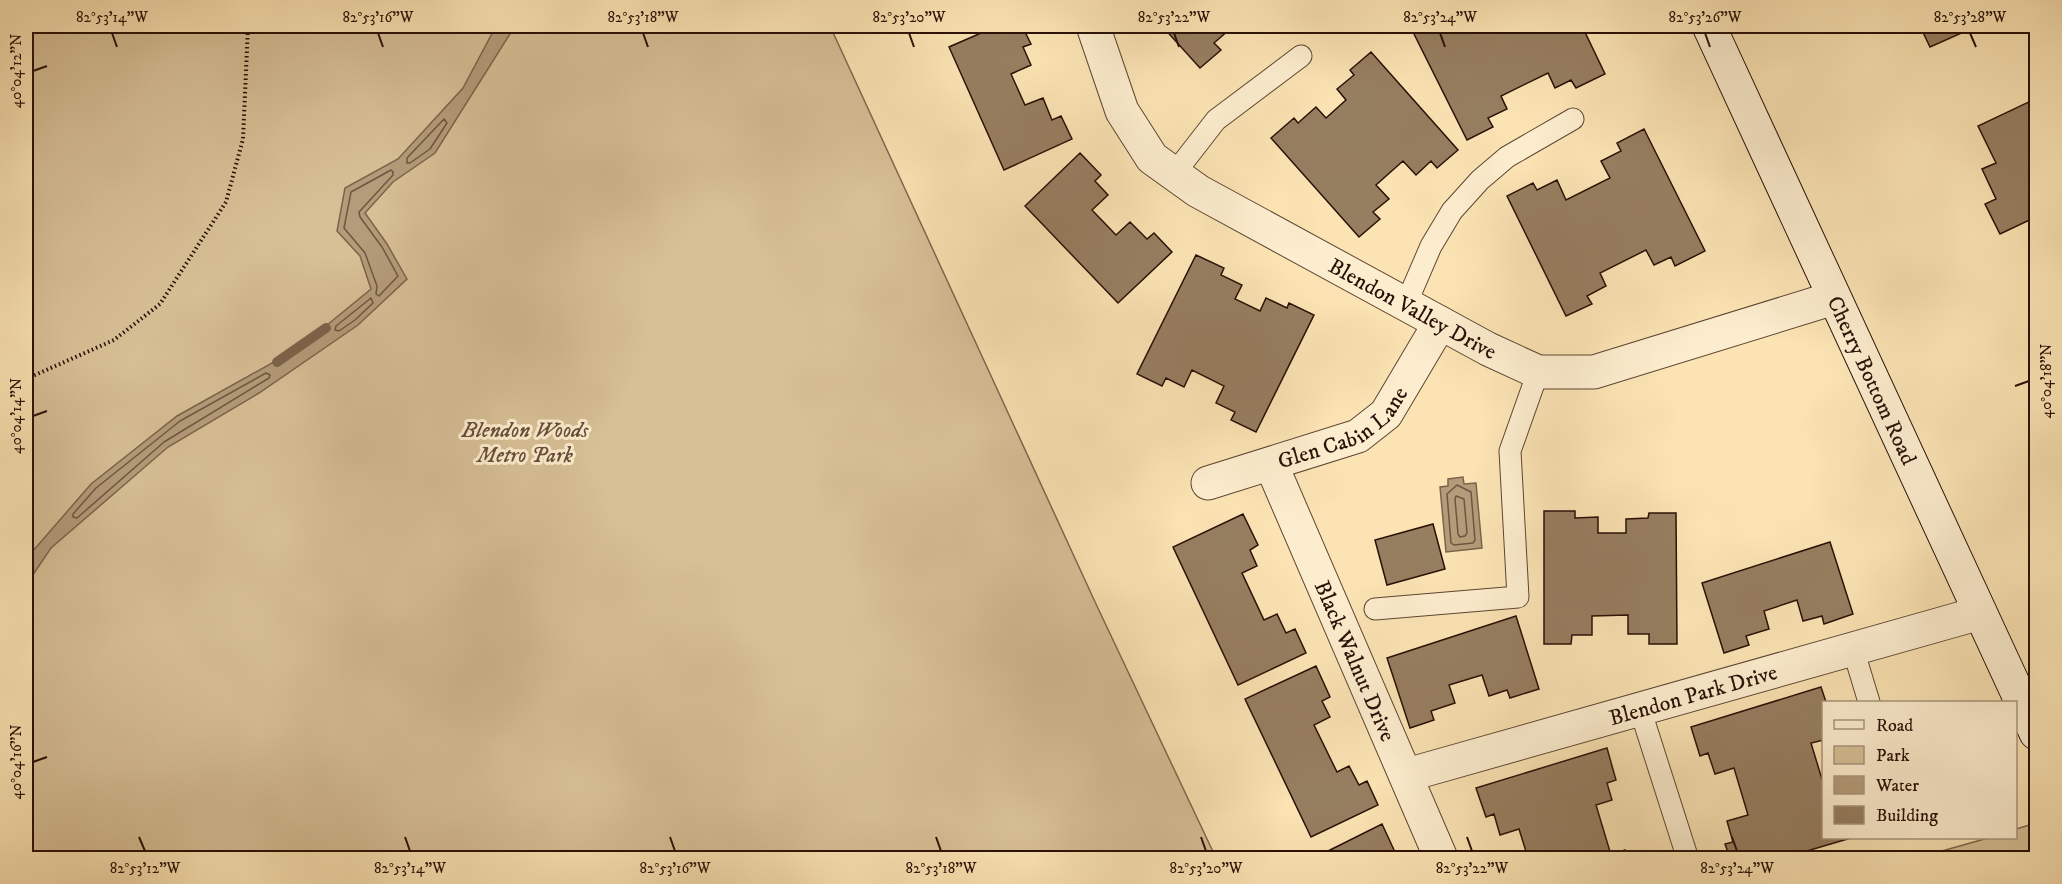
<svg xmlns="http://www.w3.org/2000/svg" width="2062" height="884" font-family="'IM FELL DW Pica',serif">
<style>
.green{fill:#d7bf96;stroke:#80684e;stroke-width:1.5}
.water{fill:#b49b79;stroke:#7c634b;stroke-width:1.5}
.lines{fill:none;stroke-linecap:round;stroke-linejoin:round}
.shore{stroke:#6e5640;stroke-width:1.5}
.stream{stroke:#7c634b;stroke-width:10}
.building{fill:#967e60;stroke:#291007;stroke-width:1.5}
.service-casing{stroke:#5e4532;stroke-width:23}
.minor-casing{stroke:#5e4532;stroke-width:35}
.secondary-casing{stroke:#291007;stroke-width:35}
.path{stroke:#291007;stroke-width:4;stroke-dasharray:1.5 3;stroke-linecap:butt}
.service{stroke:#fcedce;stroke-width:21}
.minor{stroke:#fcedce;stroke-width:33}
.secondary{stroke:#fcedce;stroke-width:33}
.ticks{fill:none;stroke:#291007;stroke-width:2}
.labels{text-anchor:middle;stroke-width:6;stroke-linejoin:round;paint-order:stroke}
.street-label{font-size:22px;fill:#291007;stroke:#fcedce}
.park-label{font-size:22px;font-style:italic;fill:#664d39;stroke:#fcedce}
.neatline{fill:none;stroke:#291007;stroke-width:2}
.ticks-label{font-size:15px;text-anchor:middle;fill:#291007}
</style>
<rect width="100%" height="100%" fill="#fbe3b3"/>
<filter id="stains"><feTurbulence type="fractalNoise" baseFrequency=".00333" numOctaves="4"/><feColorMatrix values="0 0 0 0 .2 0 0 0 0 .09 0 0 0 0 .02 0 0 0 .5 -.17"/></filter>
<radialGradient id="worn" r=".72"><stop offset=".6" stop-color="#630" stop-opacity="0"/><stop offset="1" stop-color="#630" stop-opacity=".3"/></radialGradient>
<path class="green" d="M26,26H830L1096,604L1216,858H26Z
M2036,823V858H1917L1988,838H2016V829Z"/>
<path class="water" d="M496,26H515L435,153L393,182L365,213L387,244L407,279L358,325L259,393L168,447L51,548L26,585V559L91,484L177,416L299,348L371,289L360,256L337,231L345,188L398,159L463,88Z
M1463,477L1464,484L1476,483L1482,548L1446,552L1440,487L1448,486V479Z"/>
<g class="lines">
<path class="shore" d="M444,119L447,123L430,149L410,163H407V158Z
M391,170L393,172V175L359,212L360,217L382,247L398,276L379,296L376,294L377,286L365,253L344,228L351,192Z
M371,298L373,303L355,320L339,331L335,330L336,326Z
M266,373L270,375L269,378L164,442L77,518L73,517V514L96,488L180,421Z
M1457,485L1471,492L1475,540L1473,543L1454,545L1451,543L1447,494Z
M1456,496L1464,499L1467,533L1465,536L1460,537L1458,534L1455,499Z"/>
<path class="stream" d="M277,362L326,328"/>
</g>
<path class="building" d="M997,26H1022L1031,44L1023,47L1031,65L1011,74L1025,105L1043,98L1052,120L1061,116L1072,139L1004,170L949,47Z
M1162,26H1226L1230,29L1214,43L1221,50L1200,68Z
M1410,26H1582L1605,74L1576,88L1571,80L1555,88L1548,73L1501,96L1507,109L1488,118L1493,127L1467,140Z
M1920,26H1972L1973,28L1930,47Z
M1371,52L1458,150L1437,168L1431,161L1416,175L1403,161L1376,185L1389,199L1373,212L1380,219L1359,237L1271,138L1294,118L1298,123L1316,107L1326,118L1346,100L1337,89L1354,75L1350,70Z
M2035,99L2036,217L2000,234L1985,204L1996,199L1982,169L1996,163L1978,126Z
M1644,129L1705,251L1675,266L1671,257L1654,265L1646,250L1600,273L1606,286L1587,296L1592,304L1566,316L1507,196L1533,183L1537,190L1557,180L1566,200L1610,178L1601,161L1621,151L1617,143Z
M1080,153L1101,175L1095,181L1108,195L1092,210L1116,235L1130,222L1147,239L1154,233L1172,252L1118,303L1025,206Z
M1196,255L1224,268L1221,275L1242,285L1235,299L1260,311L1266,298L1287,308L1289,303L1314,315L1256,432L1231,420L1235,412L1216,403L1224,386L1192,370L1184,387L1166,378L1162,386L1137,374Z
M1544,511H1575V518L1598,517V533H1626V519L1648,518L1649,513H1676L1677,644H1649V634H1628V615L1592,616V635H1572L1571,644H1544Z
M1243,514L1258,545L1250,550L1257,566L1242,573L1264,620L1277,614L1286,633L1295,629L1306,653L1238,685L1173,547Z
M1433,524L1445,569L1387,585L1375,540Z
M1830,542L1853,614L1824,624L1822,616L1803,621L1797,600L1764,611L1769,629L1746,636L1749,645L1724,653L1702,583Z
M1516,616L1539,689L1510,698L1507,690L1489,696L1482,675L1449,685L1455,703L1431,711L1434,720L1410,728L1387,658Z
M1316,666L1330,697L1322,701L1330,717L1314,725L1337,772L1349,766L1359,785L1367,781L1378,805L1311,837L1245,699Z
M1821,687L1826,702H1824V721L1822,722L1824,740L1811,743L1824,786V838H1851L1783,858H1730L1725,844L1733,842L1727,821L1748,815L1734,768L1715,774L1708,753L1700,756L1691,727Z
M1607,748L1616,780L1607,783L1612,800L1596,805L1611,855L1625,850L1628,858H1528L1519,829L1500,835L1494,814L1486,817L1476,788Z
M1382,824L1395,852L1388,855L1390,858H1314Z"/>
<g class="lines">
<defs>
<path id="service" d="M1174,174L1216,120L1301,56
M1406,304L1431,246L1452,211L1480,180L1507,157L1573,119
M1375,609L1518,597L1510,451L1538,372
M1853,649L1869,702
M1640,709L1686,853"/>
<g id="minor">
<path id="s1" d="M1093,26L1122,111L1152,158L1198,191L1488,349L1538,372H1594L1834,298"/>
<path id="s2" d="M1271,464L1441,858"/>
<path id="s3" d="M1208,483L1358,436L1386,414L1440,323"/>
<path id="s4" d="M1407,775L1980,613"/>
</g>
<g id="secondary">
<path id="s5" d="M1709,26L2036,733"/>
</g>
</defs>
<use href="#service" class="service-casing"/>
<use href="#minor" class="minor-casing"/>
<use href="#secondary" class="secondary-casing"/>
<path class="path" d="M26,379L114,340L160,304L226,202L243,139L248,26"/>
<use href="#service" class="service"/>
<use href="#minor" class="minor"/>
<use href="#secondary" class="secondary"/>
</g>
<path class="ticks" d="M112,33L117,47M378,33L383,47M643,33L648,47M909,33L914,47M1174,33L1179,47M1440,33L1445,47M1705,33L1710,47M1970,33L1976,47M33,71L47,66M2015,386L2029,381M33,416L47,411M33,762L47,757M139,837L145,851M405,837L410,851M670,837L675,851M936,837L941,851M1201,837L1206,851M1467,837L1472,851M1732,837L1737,851"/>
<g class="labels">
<g class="street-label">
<text dy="8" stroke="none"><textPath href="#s1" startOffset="447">Blendon Valley Drive</textPath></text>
<text dy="8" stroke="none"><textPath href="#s5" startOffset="390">Cherry Bottom Road</textPath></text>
<text dy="8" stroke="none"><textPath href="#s3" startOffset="148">Glen Cabin Lane</textPath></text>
<text dy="8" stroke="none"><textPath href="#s2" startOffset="214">Black Walnut Drive</textPath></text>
<text dy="8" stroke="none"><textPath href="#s4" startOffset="297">Blendon Park Drive</textPath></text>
</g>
<g class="park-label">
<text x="525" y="437">Blendon Woods<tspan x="525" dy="25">Metro Park</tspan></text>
</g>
</g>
<rect width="2062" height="884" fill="none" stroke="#fbe3b3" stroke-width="66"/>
<rect x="1822" y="701" width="195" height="138" fill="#fcedce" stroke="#a8957e" stroke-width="1.5"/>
<rect x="1834" y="720" width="30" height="9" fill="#fcedce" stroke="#a8957e" stroke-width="1.5"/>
<text x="1876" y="731" font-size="18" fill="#291007">Road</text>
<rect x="1834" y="746" width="30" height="18" fill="#d7bf96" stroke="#a8957e" stroke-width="1.5"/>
<text x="1876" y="761" font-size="18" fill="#291007">Park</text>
<rect x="1834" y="776" width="30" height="18" fill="#b49b79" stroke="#a8957e" stroke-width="1.5"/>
<text x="1876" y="791" font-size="18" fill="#291007">Water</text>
<rect x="1834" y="806" width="30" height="18" fill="#967e60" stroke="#a8957e" stroke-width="1.5"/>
<text x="1876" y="821" font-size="18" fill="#291007">Building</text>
<rect x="33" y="33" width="1996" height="818" class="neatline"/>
<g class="ticks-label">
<text x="112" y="22">82°53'14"W</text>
<text x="378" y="22">82°53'16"W</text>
<text x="643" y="22">82°53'18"W</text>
<text x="909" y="22">82°53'20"W</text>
<text x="1174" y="22">82°53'22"W</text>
<text x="1440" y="22">82°53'24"W</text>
<text x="1705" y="22">82°53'26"W</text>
<text x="1970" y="22">82°53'28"W</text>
<text transform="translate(16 71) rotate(-90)" y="5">40°04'12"N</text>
<text transform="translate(2046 381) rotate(-90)" y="5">40°04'18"N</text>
<text transform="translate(16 416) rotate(-90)" y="5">40°04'14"N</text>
<text transform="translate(16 762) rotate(-90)" y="5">40°04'16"N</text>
<text x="145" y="873">82°53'12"W</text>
<text x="410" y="873">82°53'14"W</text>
<text x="675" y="873">82°53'16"W</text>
<text x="941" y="873">82°53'18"W</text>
<text x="1206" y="873">82°53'20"W</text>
<text x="1472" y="873">82°53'22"W</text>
<text x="1737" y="873">82°53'24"W</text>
</g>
<rect width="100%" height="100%" filter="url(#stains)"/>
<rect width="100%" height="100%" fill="url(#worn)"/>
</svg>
